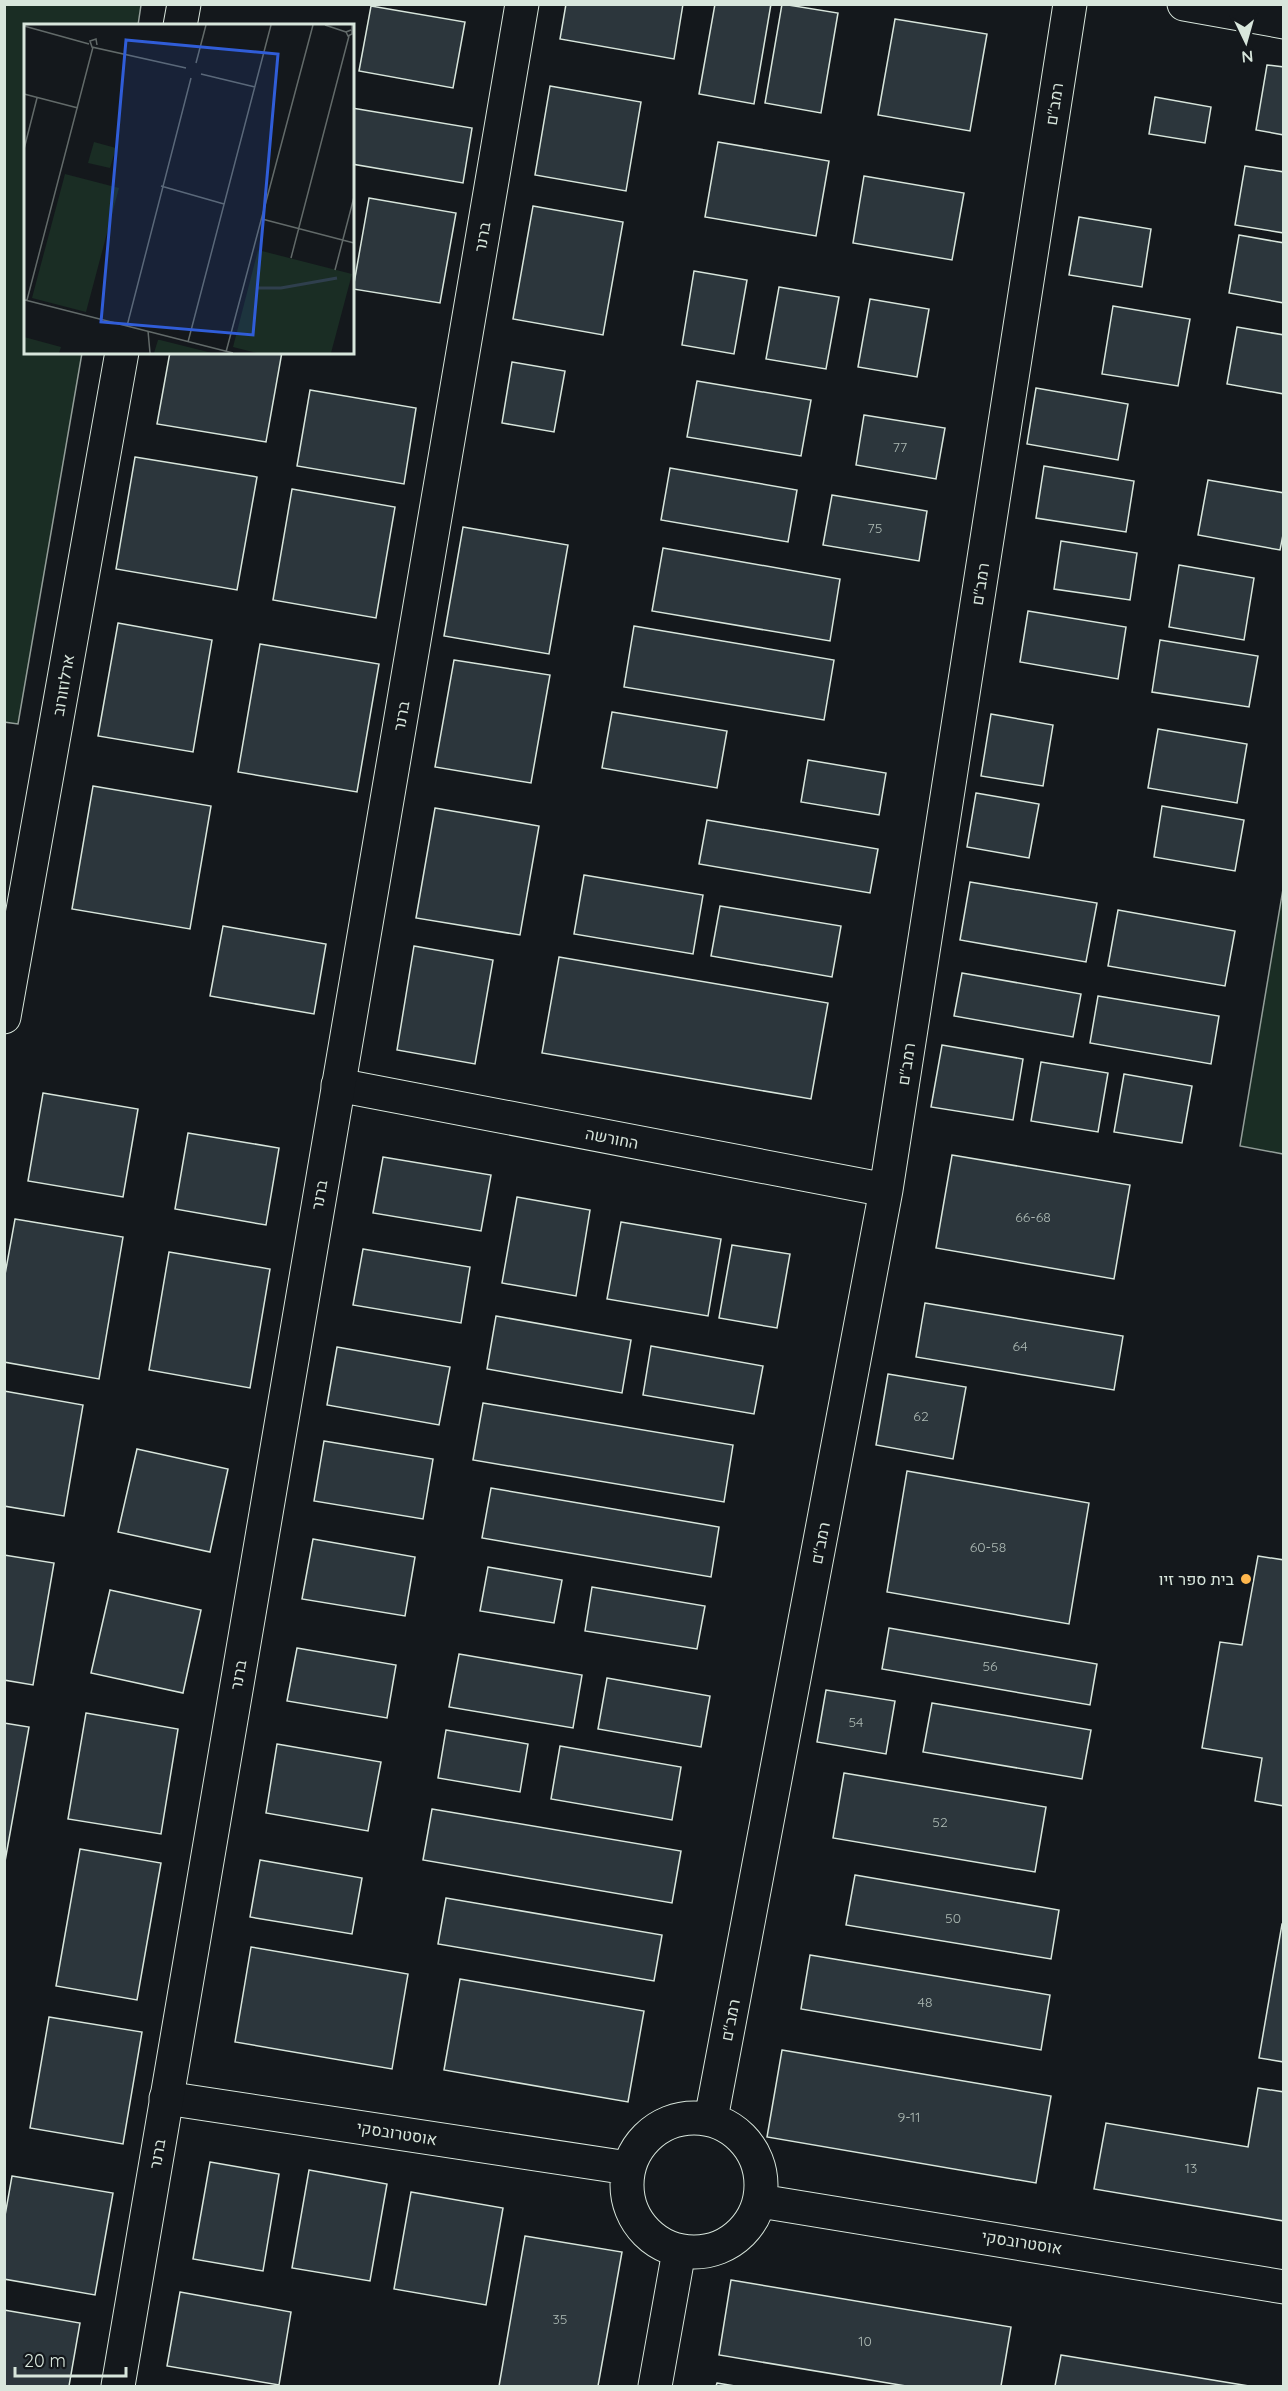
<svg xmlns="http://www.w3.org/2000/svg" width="1288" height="2391" font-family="Quicksand,Heebo,sans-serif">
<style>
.green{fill:#1a2d24;stroke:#939e99;stroke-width:1.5}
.building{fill:#2c363c;stroke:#d8e6dc;stroke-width:1.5}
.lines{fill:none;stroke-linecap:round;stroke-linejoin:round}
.minor-casing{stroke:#d8e6dc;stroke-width:35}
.tertiary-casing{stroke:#d8e6dc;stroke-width:35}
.minor{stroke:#14181c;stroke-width:33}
.tertiary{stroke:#14181c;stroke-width:33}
.poi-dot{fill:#ffb74d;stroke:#14181c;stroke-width:2}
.labels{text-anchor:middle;stroke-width:4.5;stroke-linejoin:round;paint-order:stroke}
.number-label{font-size:14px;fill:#adbab4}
.street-label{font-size:16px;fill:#d8e6dc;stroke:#14181c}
.poi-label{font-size:16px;fill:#d8e6dc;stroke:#14181c;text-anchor:end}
.inset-river{fill:none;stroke:#2f3f4d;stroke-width:3}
.inset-road{fill:none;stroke:#626a69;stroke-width:1.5}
.view{fill:#305dd8;fill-opacity:0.15;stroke:#305dd8;stroke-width:3}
.inset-edge{fill:none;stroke:#d8e6dc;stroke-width:3}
</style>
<rect width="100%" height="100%" fill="#14181c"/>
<path class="green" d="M4,5H141L138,25L26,26V352L82,353L18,724L4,722Z
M1283,889V1154L1240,1146Z"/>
<path class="building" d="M566,4H683L674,59L560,39Z
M715,4H771L754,104L699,94Z
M782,4L838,13L821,113L765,103Z
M371,6L465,22L453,88L359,71Z
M895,19L987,34L970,131L878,115Z
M1267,65L1284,67V135L1256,130Z
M550,86L641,102L626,191L535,175Z
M1155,97L1211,107L1205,143L1149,134Z
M352,108L472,128L463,183L352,164Z
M718,142L829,161L816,236L705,217Z
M1245,166L1284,172V233L1235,225Z
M864,176L964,193L952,260L853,243Z
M369,198L456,213L440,303L353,289Z
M533,206L623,222L603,335L513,319Z
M1079,217L1151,229L1142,287L1069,275Z
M1239,235L1284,243V303L1229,293Z
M694,271L747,280L734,354L682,345Z
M779,287L839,297L826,369L766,359Z
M870,299L929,309L917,377L858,367Z
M1113,306L1190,319L1178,386L1102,374Z
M1237,327L1284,335V394L1227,384Z
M170,352H282L266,442L157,424Z
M512,362L565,371L554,432L502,423Z
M697,381L811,400L801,456L687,437Z
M1036,388L1128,404L1118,460L1027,444Z
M310,390L416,408L404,484L297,466Z
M864,415L945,428L936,479L856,465Z
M135,457L257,477L237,590L116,569Z
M1044,466L1134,481L1126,532L1036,518Z
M670,468L797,490L788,542L661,520Z
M1208,480L1284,493V530L1280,550L1198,535Z
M292,489L395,507L376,618L273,600Z
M832,495L927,511L919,561L823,545Z
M463,527L568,545L549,654L444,636Z
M1061,541L1137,553L1130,600L1054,589Z
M663,548L840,579L830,641L652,611Z
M1179,565L1254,578L1244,640L1169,627Z
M1028,611L1126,627L1118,679L1020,662Z
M118,623L212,640L193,752L98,736Z
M634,626L834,660L824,720L624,687Z
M1160,640L1258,656L1249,707L1152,692Z
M260,644L379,664L357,792L238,772Z
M454,660L550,675L531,783L435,767Z
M612,712L727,731L717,788L602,768Z
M991,714L1053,725L1043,786L981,776Z
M1158,729L1247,744L1237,803L1148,788Z
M808,760L886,773L879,815L801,802Z
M93,786L211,806L190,929L72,909Z
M976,793L1039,804L1029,858L967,847Z
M1162,806L1244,820L1235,871L1154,857Z
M435,808L539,826L520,935L416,918Z
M707,820L878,849L870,893L699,864Z
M584,875L703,895L693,954L574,934Z
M970,882L1097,903L1086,962L960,940Z
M720,906L841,926L832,977L711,956Z
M1118,910L1235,931L1225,986L1108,966Z
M223,926L326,944L314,1014L210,996Z
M414,946L493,960L475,1064L397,1050Z
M559,957L828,1003L811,1099L542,1053Z
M962,973L1081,994L1073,1037L954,1016Z
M1098,996L1219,1016L1211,1064L1090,1043Z
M942,1045L1023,1059L1013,1120L931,1107Z
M1041,1062L1108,1073L1098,1132L1031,1121Z
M1124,1074L1192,1086L1182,1143L1114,1132Z
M43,1093L138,1109L123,1197L28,1181Z
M188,1133L279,1148L266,1225L175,1209Z
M952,1155L1130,1185L1114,1279L936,1248Z
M383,1157L491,1175L481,1231L373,1213Z
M517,1197L590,1210L576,1296L502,1283Z
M15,1219L123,1237L99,1379L4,1362V1280Z
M621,1222L721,1239L708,1316L607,1299Z
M732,1245L790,1254L777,1328L719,1318Z
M363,1249L470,1267L461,1323L353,1305Z
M169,1252L270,1269L250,1388L149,1370Z
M925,1303L1123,1336L1114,1390L916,1357Z
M496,1316L631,1340L622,1393L487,1369Z
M651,1346L763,1366L754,1414L643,1395Z
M337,1347L450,1367L439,1425L327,1405Z
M888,1374L966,1387L953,1459L876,1445Z
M4,1391L83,1405L64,1516L4,1506Z
M483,1403L733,1445L724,1502L473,1460Z
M324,1441L433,1459L423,1519L314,1501Z
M137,1449L228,1469L210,1552L118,1532Z
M907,1471L1089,1503L1069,1624L887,1592Z
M491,1488L719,1527L711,1577L482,1538Z
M313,1539L415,1557L405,1616L302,1599Z
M4,1555L54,1563L33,1685L4,1680Z
M1258,1556L1284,1560V1806L1255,1801L1262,1758L1202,1748L1220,1642L1242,1645Z
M488,1567L562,1580L554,1623L480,1611Z
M592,1587L705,1606L697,1649L585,1631Z
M110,1590L201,1610L183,1693L91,1673Z
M889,1628L1097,1664L1090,1705L882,1669Z
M297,1648L396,1665L387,1718L287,1701Z
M459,1654L582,1675L573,1728L449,1707Z
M607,1678L710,1696L701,1747L598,1729Z
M826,1690L895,1701L886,1754L817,1742Z
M932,1703L1091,1730L1082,1779L923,1752Z
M86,1713L178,1729L161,1834L68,1819Z
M4,1723L29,1727L4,1867Z
M446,1730L528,1744L520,1792L438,1778Z
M277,1744L381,1762L368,1831L266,1813Z
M560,1746L681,1767L672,1820L551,1799Z
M844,1773L1046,1807L1035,1872L833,1838Z
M432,1809L681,1851L672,1903L423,1860Z
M80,1849L161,1863L137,2000L56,1986Z
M260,1860L362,1878L352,1934L250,1917Z
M855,1875L1059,1910L1051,1959L846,1925Z
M446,1898L662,1935L654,1981L438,1944Z
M1282,1924H1284V2062L1259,2058Z
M251,1947L408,1974L392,2069L235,2042Z
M810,1955L1050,1995L1041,2050L801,2009Z
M460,1979L644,2011L628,2102L444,2070Z
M49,2017L142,2032L123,2144L30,2128Z
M782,2050L1051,2096L1036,2183L767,2137Z
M1258,2088L1284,2092V2221L1094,2189L1106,2123L1248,2147Z
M210,2162L279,2174L263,2271L193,2259Z
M309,2170L387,2184L370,2281L292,2268Z
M12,2176L113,2193L95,2295L4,2279V2221Z
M411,2192L503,2208L486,2305L394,2289Z
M525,2236L622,2252L598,2386H499Z
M731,2280L1011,2327L1001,2386H906L719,2355Z
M180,2292L291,2312L279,2385L167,2366Z
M4,2310L80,2323L69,2386H4Z
M1061,2355L1249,2386H1055Z
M717,2383L735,2386H716Z"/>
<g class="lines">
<defs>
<path id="minor" d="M180,26L184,4
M4,1017L122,352
M338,1085L886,1190
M166,2098L628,2168
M627 2185a67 67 0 1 1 134 0a67 67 0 1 1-134 0Z
M711,2119L886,1190L1070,4
M760,2201L1284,2287
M655,2386L679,2251"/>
<path id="tertiary" d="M1184,4L1284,22
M118,2386L522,4"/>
</defs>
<use href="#minor" class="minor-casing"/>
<use href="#tertiary" class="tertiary-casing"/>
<use href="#minor" class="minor"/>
<use href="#tertiary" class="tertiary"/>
</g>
<circle class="poi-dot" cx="1246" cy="1579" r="6"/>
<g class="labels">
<g class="number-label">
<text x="900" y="452">77</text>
<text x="875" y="533">75</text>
<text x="1033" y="1222">66-68</text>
<text x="1020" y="1351">64</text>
<text x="921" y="1421">62</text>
<text x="988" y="1552">60-58</text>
<text x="990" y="1671">56</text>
<text x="856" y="1727">54</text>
<text x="940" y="1827">52</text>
<text x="953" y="1923">50</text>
<text x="925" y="2007">48</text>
<text x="909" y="2122">9-11</text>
<text x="1191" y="2173">13</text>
<text x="560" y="2324">35</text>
<text x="865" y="2346">10</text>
</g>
<g class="street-label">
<text transform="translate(1054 104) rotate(-81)" y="6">רמב"ם</text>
<text transform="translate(482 237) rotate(-80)" y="6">ברנר</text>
<text transform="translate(980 584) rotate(-81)" y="6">רמב"ם</text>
<text transform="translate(63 685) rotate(-80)" y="6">ארלוזורוב</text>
<text transform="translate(401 716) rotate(-80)" y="6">ברנר</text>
<text transform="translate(906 1064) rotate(-81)" y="6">רמב"ם</text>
<text transform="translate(612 1138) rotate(11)" y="6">החורשה</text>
<text transform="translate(319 1195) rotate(-80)" y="6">ברנר</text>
<text transform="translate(820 1543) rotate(-79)" y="6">רמב"ם</text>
<text transform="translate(238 1675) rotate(-80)" y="6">ברנר</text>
<text transform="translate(730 2020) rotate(-79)" y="6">רמב"ם</text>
<text transform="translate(397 2133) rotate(9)" y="6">אוסטרובסקי</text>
<text transform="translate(157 2154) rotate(-80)" y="6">ברנר</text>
<text transform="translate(1022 2242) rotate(9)" y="6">אוסטרובסקי</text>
</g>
<g class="poi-label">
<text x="1234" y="1585">בית ספר זיו</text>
</g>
</g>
<g transform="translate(24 24)">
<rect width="330" height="330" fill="#14181c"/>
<path d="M70,118L92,124L86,144L64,139ZM41,150L95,164L62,288L8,274ZM234,226L328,250L307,329H233L209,323ZM0,313L37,323L35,329H0ZM134,316H136L188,329H130Z" fill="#1a2d24"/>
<path class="inset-river" d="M233,264H257L313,254"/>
<path class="inset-road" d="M301,1L322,8M0,2L65,20M327,6L322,8L324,12L328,10V1M73,21L72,15L66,17L68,23L162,44M172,39L182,1M177,50L231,63M0,70L54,84M0,125L13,74M137,162L200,180M238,195L330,219M267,234L325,12M311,246L330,173M1,276L209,329M3,276L69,23M103,302L167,54M124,307L126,329M164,318L247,1M202,328L289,1"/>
<path class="view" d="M102,16L254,30L229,311L77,298Z"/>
<rect width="330" height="330" class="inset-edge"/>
</g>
<rect width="1288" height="2391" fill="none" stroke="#d8e6dc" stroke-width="12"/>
<g transform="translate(1246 42) rotate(175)" stroke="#14181c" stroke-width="4.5" paint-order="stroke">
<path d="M0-4.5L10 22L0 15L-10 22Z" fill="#d8e6dc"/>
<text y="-9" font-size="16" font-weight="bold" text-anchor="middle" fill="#d8e6dc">N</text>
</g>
<path d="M15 2367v9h111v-9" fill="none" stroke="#d8e6dc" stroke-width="3"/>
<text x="24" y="2367" font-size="18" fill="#d8e6dc" stroke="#14181c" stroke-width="4.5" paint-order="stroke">20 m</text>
</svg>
